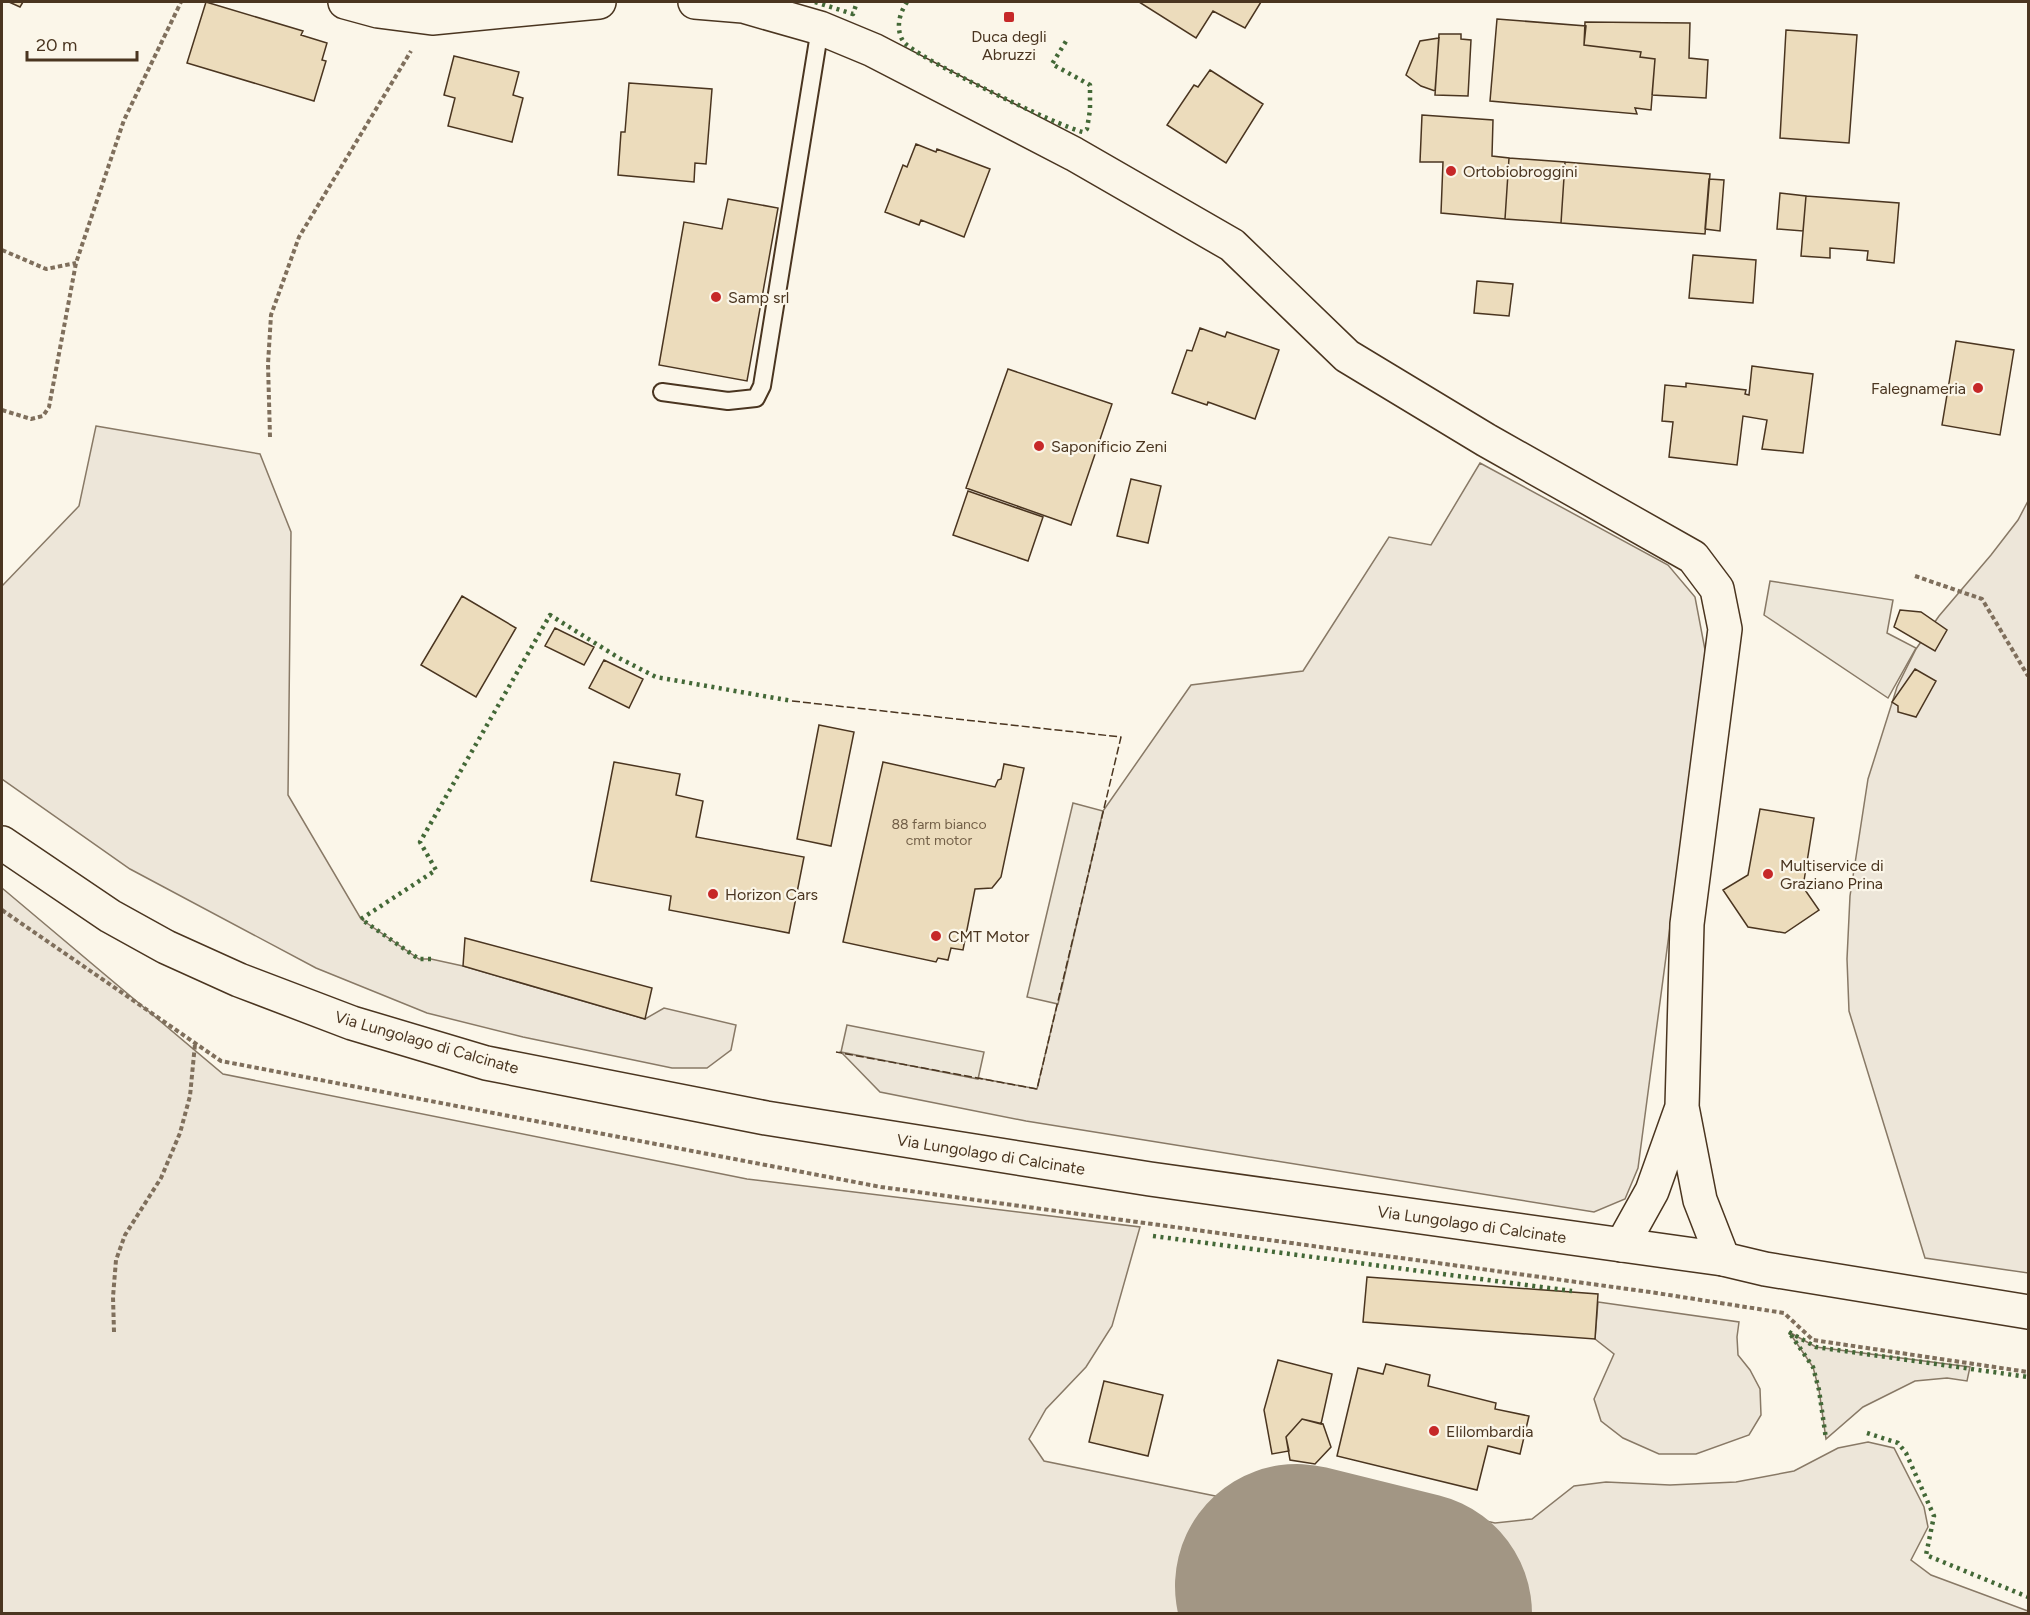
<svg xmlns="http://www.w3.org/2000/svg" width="2030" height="1615" font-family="Figtree,sans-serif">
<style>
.green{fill:#ede6d9;stroke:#887966;stroke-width:1.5}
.parking{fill:#ede7d9;stroke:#887966;stroke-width:1.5}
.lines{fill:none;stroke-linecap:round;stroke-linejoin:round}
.runway{stroke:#a29684;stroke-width:244}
.building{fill:#ecdcbc;stroke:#4a3520;stroke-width:1.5}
.lane-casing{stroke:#4a3520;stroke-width:20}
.street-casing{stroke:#4a3520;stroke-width:36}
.primary-casing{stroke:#4a3520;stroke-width:36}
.path{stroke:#7f6f5c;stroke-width:4;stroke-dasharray:4.5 3;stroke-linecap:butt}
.lane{stroke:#fbf6e9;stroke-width:16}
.street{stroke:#fbf6e9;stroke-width:33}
.primary{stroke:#fbf6e9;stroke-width:33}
.hedge{stroke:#436837;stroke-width:4.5;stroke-dasharray:3 4.5;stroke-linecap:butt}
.fence{stroke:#4a3520;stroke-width:1.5;stroke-dasharray:8 3;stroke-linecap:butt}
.poi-dot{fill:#c62828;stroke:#fbf6e9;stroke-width:2}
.labels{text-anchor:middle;stroke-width:4.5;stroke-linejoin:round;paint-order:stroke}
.number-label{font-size:14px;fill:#725f47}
.poi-label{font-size:16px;fill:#4a3520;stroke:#fbf6e9;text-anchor:start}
.street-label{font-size:16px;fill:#4a3520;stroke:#fbf6e9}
</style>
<rect width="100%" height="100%" fill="#fbf6e9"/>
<path class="green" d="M96,426L260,454L291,532L288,795L361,919L419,959H431L463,966L645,1019L664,1008L736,1025L731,1050L707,1068H672L523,1037L427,1013L316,968L130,869L2,779V586L79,506Z
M1480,463L1668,565L1695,597L1706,655L1638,1168L1625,1199L1594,1212L1026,1121L880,1092L841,1052L1037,1089L1103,811L1191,685L1303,671L1389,537L1431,545Z
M2028,501V1273L1925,1258L1849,1011L1847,959L1850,896L1868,779L1897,687L1916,649L1939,616L1991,555L2018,520Z
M2,888L223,1074L747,1179L1140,1227L1112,1326L1086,1367L1046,1409L1029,1439L1044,1461L1230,1499L1267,1514L1276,1471L1367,1494L1372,1516L1351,1585L1288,1571L1282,1593L1365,1613H2Z
M1598,1302L1739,1322L1737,1337L1738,1355L1750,1370L1760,1389L1761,1415L1749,1435L1696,1454H1659L1623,1438L1601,1421L1594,1399L1614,1354L1595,1339Z
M1789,1332L1816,1347L1970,1367L1967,1381L1947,1378L1915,1381L1863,1407L1826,1439L1819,1390L1813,1367Z
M1868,1442L1894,1448L1924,1507L1928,1527L1911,1560L1931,1575L2028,1611V1613L1446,1614V1608L1381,1594L1402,1503L1495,1523L1532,1519L1574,1486L1606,1482L1670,1485L1736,1482L1794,1471L1838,1448Z"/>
<path class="parking" d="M1770,581L1893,600L1887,633L1916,648L1888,698L1764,615Z
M1073,803L1103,811L1058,1004L1027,997Z
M847,1025L984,1052L978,1079L841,1052Z"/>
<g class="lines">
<path class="runway" d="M1297,1586L1410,1614"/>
</g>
<path class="building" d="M9,2H23L20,7Z
M206,2L303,31L301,35L327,43L322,60L326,61L314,101L187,63Z
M1139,2H1261L1245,28L1213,11L1196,38Z
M1497,19L1586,26L1584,45L1641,52L1640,57L1655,59L1651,110L1635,108L1637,114L1490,101Z
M1585,22L1690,23L1689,58L1708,60L1706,98L1652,95L1655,59L1640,57L1641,52L1584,45Z
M1786,30L1857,35L1849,143L1780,138Z
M1439,34H1461V39L1471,40L1468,96L1435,95Z
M1439,38L1435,91L1421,86L1406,75L1420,41Z
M454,56L519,72L513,95L523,98L512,142L448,126L455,98L444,95Z
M1210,70L1263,104L1226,163L1167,125L1194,85L1198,87Z
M629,83L712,89L706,164L695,163L694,182L618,175L621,132H625Z
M1422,115L1493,120L1492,156L1509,158L1505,219L1441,213L1443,162H1420Z
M916,144L936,152L937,149L990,169L964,237L921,220L919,225L885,212L903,165L907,167Z
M1509,158L1565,162L1561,223L1505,219Z
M1565,162L1710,174L1705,234L1561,223Z
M1709,179L1724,180L1720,231L1705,229Z
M1780,193L1806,196L1803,231L1777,229Z
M1806,196L1899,203L1894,263L1867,260L1868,251L1830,248V258L1801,256Z
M728,199L778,208L747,381L659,365L684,222L722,229Z
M1693,255L1756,260L1753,303L1689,298Z
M1477,281L1513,284L1509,316L1474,313Z
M1200,328L1225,337L1227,332L1279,350L1255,419L1208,402L1207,405L1172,393L1187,350L1192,351Z
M1956,341L2014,350L2000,435L1942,425Z
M1752,366L1813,374L1803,453L1762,449L1767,420L1743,416L1737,465L1669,457L1673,422L1662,421L1665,385L1686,387V383L1746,390L1745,394L1749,395Z
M1008,369L1112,404L1071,525L966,488Z
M1131,479L1161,486L1148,543L1117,536Z
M968,491L1043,517L1028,561L953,535Z
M462,596L516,628L476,697L421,665Z
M1900,610L1921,612L1947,630L1935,651L1894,627Z
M555,628L594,647L584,665L545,646Z
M604,660L643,679L629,708L589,688Z
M1915,669L1936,681L1916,717L1898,712V706L1892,702Z
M819,725L854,732L831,846L797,839Z
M614,762L680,774L676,795L703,801L696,837L804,857L789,933L669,910L671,896L591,881Z
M883,762L995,787L998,780L1001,779L1004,764L1024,768L1001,877L992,888L975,889L963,950L951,948L948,960L938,958L936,962L843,942Z
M1760,809L1814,818L1803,887L1819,910L1785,933L1748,927L1723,890L1748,875Z
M465,938L652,988L645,1019L463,966Z
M1367,1277L1598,1294L1595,1339L1363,1322Z
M1278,1360L1332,1374L1321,1424L1302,1419L1286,1437L1289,1451L1272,1454L1264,1410Z
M1386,1364L1430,1375L1428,1386L1496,1403L1495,1409L1529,1416L1520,1454L1488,1446L1477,1490L1337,1456L1358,1368L1383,1374Z
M1104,1381L1163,1395L1148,1456L1089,1442Z
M1302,1419L1323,1424L1331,1447L1315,1464L1290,1460L1286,1437Z"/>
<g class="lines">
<defs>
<path id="lane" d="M662,392L728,401L756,398L762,386L820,28"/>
<path id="street" d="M345,2L378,11L432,18L599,2
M695,2L743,6L820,28L873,50L1074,154L1232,245L1347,356L1486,440L1693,557L1717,589L1725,629L1687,924L1682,1107L1700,1200L1723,1259
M1622,1245L1652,1191L1682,1107"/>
<path id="primary" d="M2,843L110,916L166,947L239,980L352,1023L486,1063L766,1118L1150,1179L1723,1259L1765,1269L2028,1312"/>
</defs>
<use href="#lane" class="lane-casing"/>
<use href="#street" class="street-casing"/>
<use href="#primary" class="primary-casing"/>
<path class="path" d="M2,250L46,269L76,263
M2,410L31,419L43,416L49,407L76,263L124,120L181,2
M270,437L268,364L271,315L299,237L411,51
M1915,576L1982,599L2028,676
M2,910L221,1061L881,1187L1650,1292L1784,1313L1813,1340L2028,1372
M114,1332L113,1297L116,1260L125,1235L161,1178L180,1133L190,1096L195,1044"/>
<use href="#lane" class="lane"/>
<use href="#street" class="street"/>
<use href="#primary" class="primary"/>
<path class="hedge" d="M815,2L853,14L857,2
M907,2C900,12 895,28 903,41C912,56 1060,127 1083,132L1087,129L1090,110V85L1052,64L1068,38
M431,959H419L361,919L436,870L420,842L550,615L619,658L656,677L792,701
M1153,1236L1572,1291
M1789,1332L1816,1347L2028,1377
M1791,1335L1813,1367L1819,1390L1826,1439
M1867,1433L1898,1443L1906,1453L1934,1516L1926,1555L2028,1597"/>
<path class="fence" d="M792,701L1121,737L1037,1089L836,1052"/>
</g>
<g class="poi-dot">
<rect x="1003" y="11" width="12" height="12" rx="3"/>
<circle cx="1451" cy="171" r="6"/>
<circle cx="716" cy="297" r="6"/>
<circle cx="1978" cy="388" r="6"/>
<circle cx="1039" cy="446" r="6"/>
<circle cx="1768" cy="874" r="6"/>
<circle cx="713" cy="894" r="6"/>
<circle cx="936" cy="936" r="6"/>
<circle cx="1434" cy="1431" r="6"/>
</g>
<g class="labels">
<g class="number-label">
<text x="939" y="829">88 farm bianco<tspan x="939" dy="16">cmt motor</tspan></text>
</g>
<g class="poi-label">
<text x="1009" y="42" text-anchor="middle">Duca degli<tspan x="1009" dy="18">Abruzzi</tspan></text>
<text x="1463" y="177">Ortobiobroggini</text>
<text x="728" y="303">Samp srl</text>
<text x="1966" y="394" text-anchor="end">Falegnameria</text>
<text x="1051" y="452">Saponificio Zeni</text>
<text x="1780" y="871">Multiservice di<tspan x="1780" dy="18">Graziano Prina</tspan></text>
<text x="725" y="900">Horizon Cars</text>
<text x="948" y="942">CMT Motor</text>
<text x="1446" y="1437">Elilombardia</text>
</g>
<g class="street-label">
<text transform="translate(427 1042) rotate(16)" y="6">Via Lungolago di Calcinate</text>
<text transform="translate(991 1154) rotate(9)" y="6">Via Lungolago di Calcinate</text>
<text transform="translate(1472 1224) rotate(8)" y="6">Via Lungolago di Calcinate</text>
</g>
</g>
<rect width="2030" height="1615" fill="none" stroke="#4a3520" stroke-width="6"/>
<path d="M27 51v9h110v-9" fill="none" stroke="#4a3520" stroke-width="3"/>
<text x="36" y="51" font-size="18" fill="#4a3520" stroke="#fbf6e9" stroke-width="4.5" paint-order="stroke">20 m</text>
</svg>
